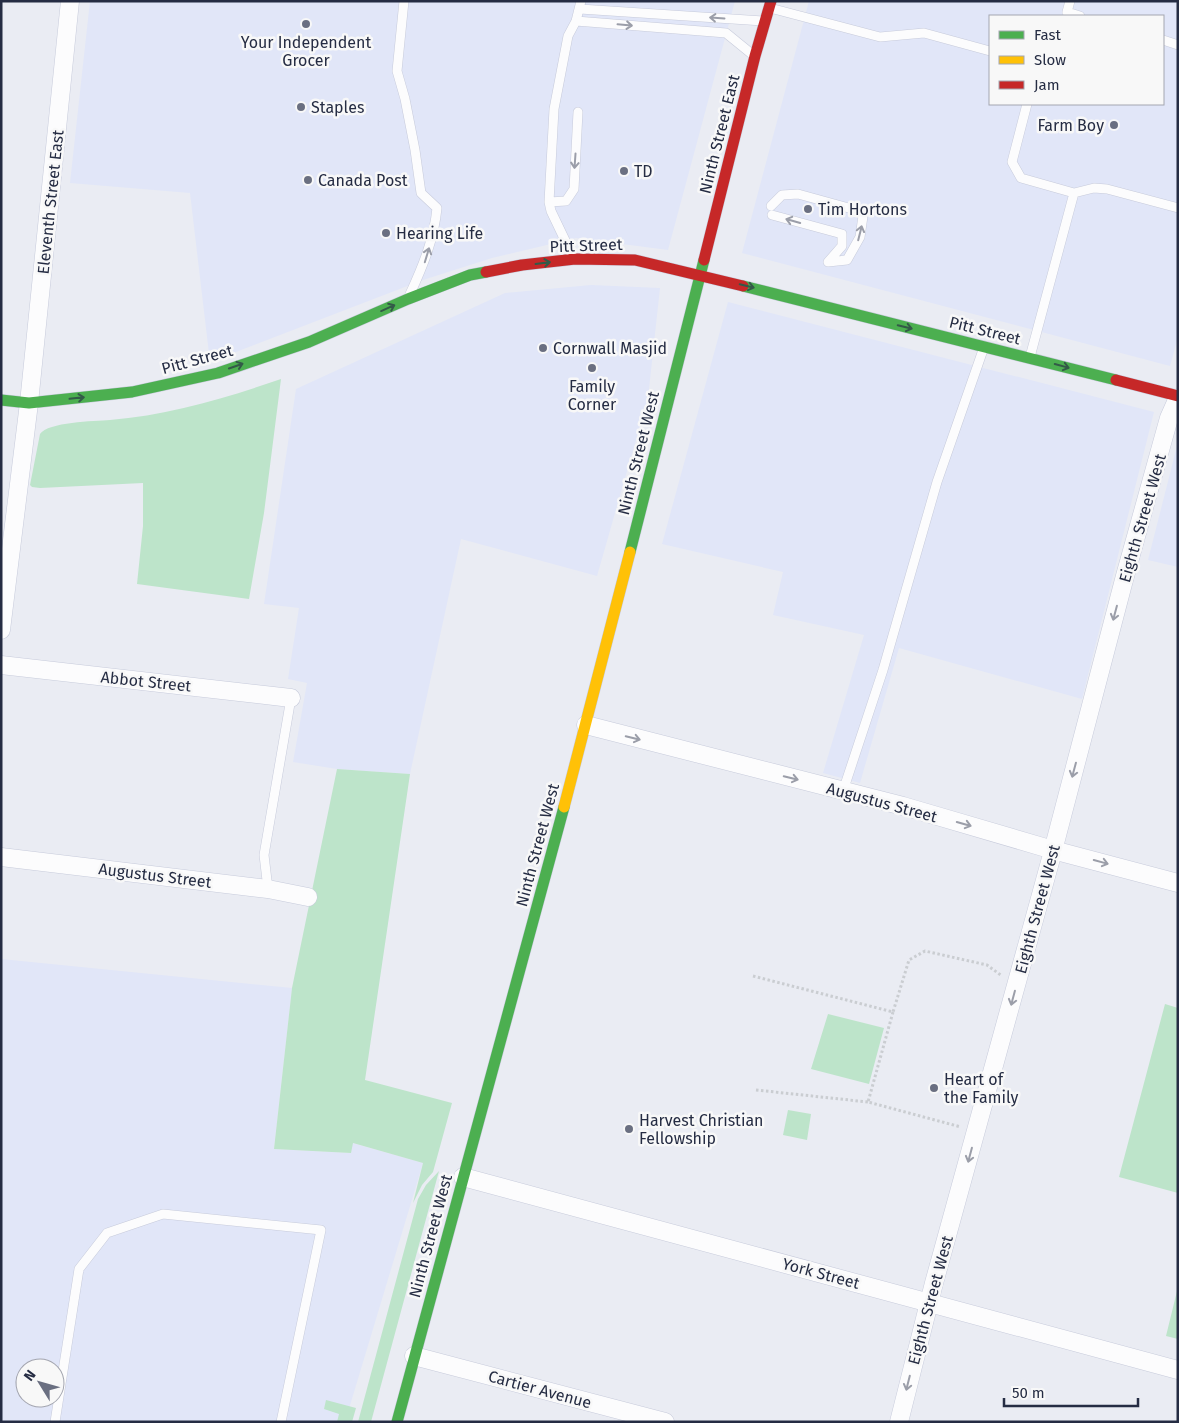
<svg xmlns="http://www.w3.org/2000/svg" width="1179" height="1423" font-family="'Fira Sans',sans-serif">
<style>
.built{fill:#e1e6f8;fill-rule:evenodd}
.green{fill:#bde4ca}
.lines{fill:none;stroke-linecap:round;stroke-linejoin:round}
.lane-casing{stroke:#c7cbdb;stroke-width:10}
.street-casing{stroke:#c7cbdb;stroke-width:19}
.fast-casing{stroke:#c7cbdb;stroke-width:12}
.slow-casing{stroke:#c7cbdb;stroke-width:12}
.jam-casing{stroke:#c7cbdb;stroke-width:12}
.path{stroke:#cacdd1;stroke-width:3;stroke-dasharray:2.5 2.5;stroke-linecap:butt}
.lane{stroke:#fcfcfd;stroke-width:9}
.street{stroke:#fcfcfd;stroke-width:18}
.fast{stroke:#4caf50;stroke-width:11}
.slow{stroke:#ffc107;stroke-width:11}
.jam{stroke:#c62828;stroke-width:11}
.oneway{stroke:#9b9ea9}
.oneway2{stroke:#335a48}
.poi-dot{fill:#6a6f81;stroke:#f8f8f8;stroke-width:2}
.labels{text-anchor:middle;stroke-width:5;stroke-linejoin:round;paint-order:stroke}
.poi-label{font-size:16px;fill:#252c43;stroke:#f8f8f8;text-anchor:start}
.street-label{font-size:16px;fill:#252c43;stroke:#f8f8f8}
</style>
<rect width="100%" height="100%" fill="#eaecf3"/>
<path class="built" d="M90,1H735L668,250L576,238L492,258L423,280L210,362L190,193L70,183Z
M809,1H1178V337L1170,366L742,253ZM990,16H1163V104H990Z
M591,285L660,288L648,398L597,576L461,539L410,774L337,769L293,762L307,683L288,679L299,608L264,604L296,389L505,293Z
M728,302L1154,412L1082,699L899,648L860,783L823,773L864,635L773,615L783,572L662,544Z
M1178,442V567L1148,560Z
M1,959L292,988L274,1149L350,1153L352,1143L423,1163L345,1422H1ZM25,1368H55V1398H25Z"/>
<path class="green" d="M281,379L264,513L249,599L137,584L143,526V483L40,488L32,487L30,485L40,434C48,422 94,421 110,420C168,415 226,398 281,379Z
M337,769L410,774L365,1080L452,1103L433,1172L422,1185L413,1203L423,1163L353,1143L351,1153L274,1149L292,988Z
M1165,1004L1178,1008V1193L1119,1177Z
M828,1014L884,1028L869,1084L811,1069Z
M788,1110L811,1114L807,1140L783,1135Z
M439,1171L371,1422H358L418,1199L426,1185Z
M1178,1287V1339L1166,1336Z
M326,1400L356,1408L352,1422H337L339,1414L324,1409Z"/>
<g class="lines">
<defs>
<path id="lane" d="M404,1L397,71L405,99L415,150L421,193L437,208C434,239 423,266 410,294
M1070,1L1067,12L1080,16
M770,8L880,37L924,33L990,51
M580,9L763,21
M576,21L726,33L753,55
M1163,40L1178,45
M1027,104L1012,162L1021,178L1074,193L1030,357
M1074,193L1094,188L1107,189L1178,208
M549,202L566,201L574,189L578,112
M771,206L782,195L798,194L856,210L863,216L860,237L847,260L828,262
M772,215L842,234V246L828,262
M573,257L551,211L549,202L554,109L568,36L576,21L581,1
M843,791L883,670L937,482L983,350
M268,889L264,855L291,698
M55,1422L79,1269L107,1233L163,1214L321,1230L281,1422"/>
<path id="street" d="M1,630L29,403L70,1
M1,665L291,698
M586,725L903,806L1053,850L1178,883
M1,857L268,889L308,897
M463,1177L1178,1370
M414,1356L665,1422
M899,1422L934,1283L1050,862L1125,576L1169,418L1178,398"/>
<path id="fast" d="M743,286L1116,380
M1,400L29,403L132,392L218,373L309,342L408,299L470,275L486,272
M630,552L704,260
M397,1422L564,807"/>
<path id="slow" d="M564,807L630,552"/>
<path id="jam" d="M704,260L755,56L771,1
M486,272L522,265L575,259L635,260L743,286
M1116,380L1178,396"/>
</defs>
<use href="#lane" class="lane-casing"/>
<use href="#street" class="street-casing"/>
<use href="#fast" class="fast-casing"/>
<use href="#slow" class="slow-casing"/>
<use href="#jam" class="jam-casing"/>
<path class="path" d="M753,976L893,1012L909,960L925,951L987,965L1002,976
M893,1012L868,1102L961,1127
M756,1090L868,1102"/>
<use href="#lane" class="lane"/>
<use href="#street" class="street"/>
<use href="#fast" class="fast"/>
<use href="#slow" class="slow"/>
<use href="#jam" class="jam"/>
</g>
<defs><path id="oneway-shaft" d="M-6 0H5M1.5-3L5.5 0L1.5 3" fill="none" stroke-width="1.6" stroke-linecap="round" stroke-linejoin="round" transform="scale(1.25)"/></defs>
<g class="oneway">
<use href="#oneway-shaft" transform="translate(717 18) rotate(-176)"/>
<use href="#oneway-shaft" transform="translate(625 25) rotate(5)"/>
<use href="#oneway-shaft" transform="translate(575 161) rotate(94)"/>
<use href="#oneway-shaft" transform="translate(793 221) rotate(-164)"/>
<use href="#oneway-shaft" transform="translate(860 233) rotate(-76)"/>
<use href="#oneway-shaft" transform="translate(427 255) rotate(-73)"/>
<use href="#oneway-shaft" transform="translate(1115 613) rotate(105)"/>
<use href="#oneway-shaft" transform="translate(633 738) rotate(14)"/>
<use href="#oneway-shaft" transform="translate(1074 770) rotate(105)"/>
<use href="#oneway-shaft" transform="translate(791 778) rotate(14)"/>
<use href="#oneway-shaft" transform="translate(964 824) rotate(16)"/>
<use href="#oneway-shaft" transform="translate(1101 862) rotate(15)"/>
<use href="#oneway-shaft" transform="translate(1013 998) rotate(105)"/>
<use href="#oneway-shaft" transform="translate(970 1155) rotate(105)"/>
<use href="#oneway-shaft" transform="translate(908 1383) rotate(104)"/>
</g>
<g class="oneway2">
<use href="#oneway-shaft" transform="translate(543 263) rotate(-7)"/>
<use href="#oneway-shaft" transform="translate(747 286) rotate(14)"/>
<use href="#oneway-shaft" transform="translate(388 308) rotate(-24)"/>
<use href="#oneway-shaft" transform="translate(905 327) rotate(14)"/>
<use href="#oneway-shaft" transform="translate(236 366) rotate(-19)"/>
<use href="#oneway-shaft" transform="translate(1062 366) rotate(15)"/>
<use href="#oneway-shaft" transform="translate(77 398) rotate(-6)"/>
</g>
<g class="poi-dot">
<circle cx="306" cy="24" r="5"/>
<circle cx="301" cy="107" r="5"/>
<circle cx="1114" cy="125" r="5"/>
<circle cx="624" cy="171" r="5"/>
<circle cx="308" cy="180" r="5"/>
<circle cx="808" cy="209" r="5"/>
<circle cx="386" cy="233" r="5"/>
<circle cx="543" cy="348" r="5"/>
<circle cx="592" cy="368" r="5"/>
<circle cx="934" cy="1088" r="5"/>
<circle cx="629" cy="1129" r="5"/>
</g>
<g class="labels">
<g class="poi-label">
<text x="306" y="48" text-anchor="middle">Your Independent<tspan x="306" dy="18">Grocer</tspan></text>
<text x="311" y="113">Staples</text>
<text x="1104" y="131" text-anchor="end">Farm Boy</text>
<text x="634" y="177">TD</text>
<text x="318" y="186">Canada Post</text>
<text x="818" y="215">Tim Hortons</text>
<text x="396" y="239">Hearing Life</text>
<text x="553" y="354">Cornwall Masjid</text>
<text x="592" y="392" text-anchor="middle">Family<tspan x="592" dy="18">Corner</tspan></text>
<text x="944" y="1085">Heart of<tspan x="944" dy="18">the Family</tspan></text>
<text x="639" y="1126">Harvest Christian<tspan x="639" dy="18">Fellowship</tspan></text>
</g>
<g class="street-label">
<text transform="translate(719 134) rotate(-76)" y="6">Ninth Street East</text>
<text transform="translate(50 202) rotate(-84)" y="6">Eleventh Street East</text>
<text transform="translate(586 245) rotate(-2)" y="6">Pitt Street</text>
<text transform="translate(985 330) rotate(14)" y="6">Pitt Street</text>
<text transform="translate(197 359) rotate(-15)" y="6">Pitt Street</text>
<text transform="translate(638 453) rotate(-76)" y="6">Ninth Street West</text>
<text transform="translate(1142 518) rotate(-74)" y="6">Eighth Street West</text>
<text transform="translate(146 681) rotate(6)" y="6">Abbot Street</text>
<text transform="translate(882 802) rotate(15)" y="6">Augustus Street</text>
<text transform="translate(537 845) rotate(-75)" y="6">Ninth Street West</text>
<text transform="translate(155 875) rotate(7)" y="6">Augustus Street</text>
<text transform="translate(1037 909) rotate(-75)" y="6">Eighth Street West</text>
<text transform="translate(430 1236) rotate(-75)" y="6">Ninth Street West</text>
<text transform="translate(821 1273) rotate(15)" y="6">York Street</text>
<text transform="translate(930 1300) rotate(-75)" y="6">Eighth Street West</text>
<text transform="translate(540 1389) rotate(15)" y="6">Cartier Avenue</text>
</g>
</g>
<rect width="1179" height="1423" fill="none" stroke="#252c43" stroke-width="5"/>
<rect x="989" y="15" width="175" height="90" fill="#f8f8f8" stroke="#a4a6b0"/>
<rect x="999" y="31" width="25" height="8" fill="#4caf50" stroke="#a4a6b0"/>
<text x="1034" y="40" font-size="15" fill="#252c43">Fast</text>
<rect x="999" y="56" width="25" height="8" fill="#ffc107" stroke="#a4a6b0"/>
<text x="1034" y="65" font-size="15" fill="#252c43">Slow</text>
<rect x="999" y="81" width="25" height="8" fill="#c62828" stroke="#a4a6b0"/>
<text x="1034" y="90" font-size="15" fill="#252c43">Jam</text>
<g transform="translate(40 1383) rotate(307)"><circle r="24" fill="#f8f8f8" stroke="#a4a6b0"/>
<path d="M0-4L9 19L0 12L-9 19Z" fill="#6a6f81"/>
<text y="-8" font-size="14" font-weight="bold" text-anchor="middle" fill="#252c43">N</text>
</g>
<path d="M1004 1398v8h134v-8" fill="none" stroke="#252c43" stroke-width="2.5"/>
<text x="1012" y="1398" font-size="15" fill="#252c43" stroke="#f8f8f8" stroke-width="4" paint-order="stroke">50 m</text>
</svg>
